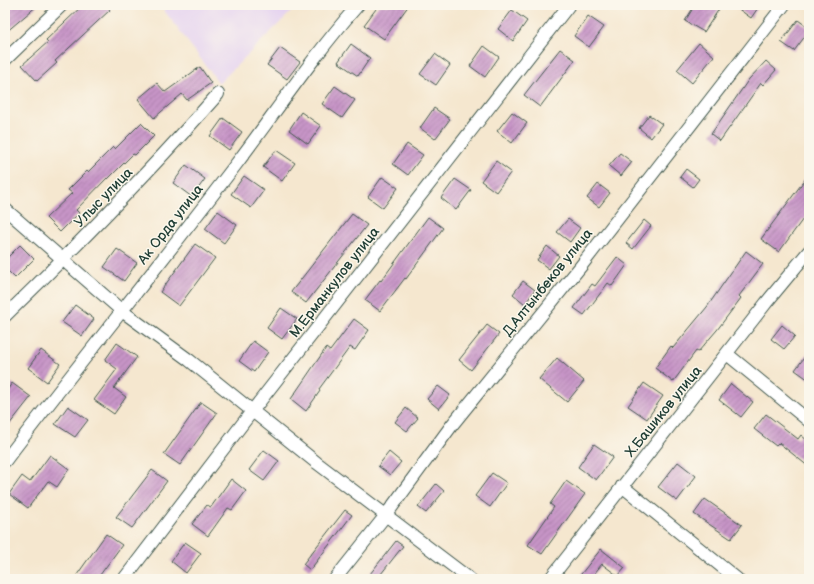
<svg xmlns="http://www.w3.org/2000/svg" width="814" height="584" font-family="'Balsamiq Sans',sans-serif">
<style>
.built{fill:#e5d3f0}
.building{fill:url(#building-hatch)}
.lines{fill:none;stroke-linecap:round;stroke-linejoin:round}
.minor-casing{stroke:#3f564b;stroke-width:14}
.minor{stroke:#fff;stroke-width:12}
.labels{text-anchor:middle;stroke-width:3;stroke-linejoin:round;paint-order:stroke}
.street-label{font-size:14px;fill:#1f3d34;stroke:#fbf7ec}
</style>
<defs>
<pattern id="building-hatch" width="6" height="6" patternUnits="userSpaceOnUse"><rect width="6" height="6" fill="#c794c7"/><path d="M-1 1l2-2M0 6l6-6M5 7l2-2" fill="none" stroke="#a17aa2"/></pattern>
</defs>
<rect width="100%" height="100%" fill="#fbf7ec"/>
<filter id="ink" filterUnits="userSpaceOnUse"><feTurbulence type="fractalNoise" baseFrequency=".025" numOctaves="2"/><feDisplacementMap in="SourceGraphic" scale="8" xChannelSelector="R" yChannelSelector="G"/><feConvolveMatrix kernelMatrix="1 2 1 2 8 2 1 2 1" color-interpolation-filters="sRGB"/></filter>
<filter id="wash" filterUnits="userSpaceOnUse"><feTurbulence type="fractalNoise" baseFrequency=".012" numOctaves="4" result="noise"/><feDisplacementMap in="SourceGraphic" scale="16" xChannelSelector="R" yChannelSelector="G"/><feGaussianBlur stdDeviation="0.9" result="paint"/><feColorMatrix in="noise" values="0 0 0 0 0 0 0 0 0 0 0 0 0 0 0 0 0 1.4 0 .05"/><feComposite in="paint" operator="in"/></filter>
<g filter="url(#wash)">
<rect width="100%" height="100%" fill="#f5e7cf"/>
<path class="built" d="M160,5H298L219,83Z"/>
<g id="blocks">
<path class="building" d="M5,5H38L5,33Z
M83,5H106L110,10L55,61L57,63L37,81L22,65L48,42L46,40Z
M379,5H409L384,39L364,25Z
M695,5H712L719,9L704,32L685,21Z
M733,5H760L751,18Z
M512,10L527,21L513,41L498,29Z
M588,16L604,27L589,47L574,36Z
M798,20L809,28V31L794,51L781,42Z
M699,43L714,56L692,83L677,70Z
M351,44L370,58L358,76L338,62Z
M484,46L499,57L485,77L470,66Z
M280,48L300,62L287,79L267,65Z
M560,49L575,60L540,107L524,95Z
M435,54L450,65L436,85L420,74Z
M766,61L776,70L763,85L761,83L720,141L711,134L749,79Z
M200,67L211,83L187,100L182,94L154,118L138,99L157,83L165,92Z
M335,86L355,100L342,118L322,104Z
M434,108L450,119L435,139L420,128Z
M301,112L321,126L308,144L289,130Z
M512,112L527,123L512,143L497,131Z
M649,115L662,124L651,138L639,128Z
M223,118L242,132L229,150L210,136Z
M141,123L154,136L135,155L133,154L108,179L107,178L76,210L79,213L60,232L46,218L72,193L68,190L87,171L88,172L113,147L115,149Z
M407,144L423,155L408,175L393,164Z
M276,150L295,163L282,181L263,167Z
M620,153L632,162L621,176L609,166Z
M496,161L511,172L496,192L481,181Z
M186,165L205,179L192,197L173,183Z
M686,169L699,179L693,187L680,177Z
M809,174V214L805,220L803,219L779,252L761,239Z
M244,176L264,190L251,208L231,194Z
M382,177L398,188L383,208L368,197Z
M455,179L471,190L456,210L441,198Z
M598,184L610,193L599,207L587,198Z
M218,211L237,225L224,243L205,229Z
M352,214L367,225L306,303L291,292Z
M428,217L443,228L406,279L405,278L380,311L365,300L380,280L381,281Z
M568,219L580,228L570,242L557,232Z
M644,220L651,226L633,249L626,243Z
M195,244L215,258L179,306L160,292Z
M20,245L34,259L15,278L5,268V260Z
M547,246L559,256L549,269L537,260Z
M117,249L137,263L124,281L104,267Z
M746,251L763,264L739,296L741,298L717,330L698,352L696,351L673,382L655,368L671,346L673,348L707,307Z
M617,257L627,265L612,286L608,283L584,315L574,308L592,284L595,286Z
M523,281L535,290L525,304L513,294Z
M75,305L94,319L82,336L62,322Z
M281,308L297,319L282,339L267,328Z
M354,319L369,330L355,350L350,347L319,389L320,391L306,411L291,399L326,348L330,351Z
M487,325L499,334L471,370L459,360Z
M782,325L795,336L784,349L771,339Z
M253,341L268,352L254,372L239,361Z
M117,343L137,357L114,388L126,397L114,414L94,400L117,369L105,360Z
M41,350L60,364L47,382L28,368Z
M809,351V380L795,370Z
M557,358L584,381L567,402L539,379Z
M12,383L31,397L5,430V393Z
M644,383L663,396L647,419L628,406Z
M731,384L753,402L741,417L719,400Z
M438,386L450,395L439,409L427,399Z
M201,402L217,413L180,465L164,454Z
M68,406L88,420L75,437L55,424Z
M406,408L418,418L407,431L395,422Z
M766,414L798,439L801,435L809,442V467L779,443L776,446L754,429Z
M594,444L613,457L596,480L578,467Z
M264,450L279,461L264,481L249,470Z
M389,452L401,462L390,475L378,466Z
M50,455L69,469L57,487L48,481L28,508L9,494L22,476L30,482Z
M678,462L696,476L677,501L658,487Z
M152,470L167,481L132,528L116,517Z
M492,473L507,483L490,507L475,496Z
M231,479L246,491L232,510L228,508L208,536L192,524L207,505L211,507Z
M566,481L585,494L542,554L528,545L554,507L550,504Z
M436,484L444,491L426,513L418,507Z
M705,499L742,525L731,539L694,514Z
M345,510L352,515L310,570L303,564Z
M106,534L122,545L97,579H74Z
M396,541L403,546L377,579H366Z
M185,542L201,553L186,573L171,561Z
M601,549L625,568L618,576L602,564L590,579H577Z"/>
</g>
</g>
<g filter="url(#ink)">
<use href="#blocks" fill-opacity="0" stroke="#3f564b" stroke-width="1"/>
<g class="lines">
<defs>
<path id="minor" d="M5,60L62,5
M5,209L122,311L189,360L317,463L470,579
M5,316C79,244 150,171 218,94
M727,354L809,421
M5,461C81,361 161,263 237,163C277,110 314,55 358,5
M622,486L737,579
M124,579L253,410L569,5
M335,579L386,515L452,425L581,266L784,5
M550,579L766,303L809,251"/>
</defs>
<use href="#minor" class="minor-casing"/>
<use href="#minor" class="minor"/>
</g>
</g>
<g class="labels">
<g class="street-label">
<text transform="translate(103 197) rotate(-46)" y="5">Улыс улица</text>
<text transform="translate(170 224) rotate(-52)" y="5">Ак Орда улица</text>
<text transform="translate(334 282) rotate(-52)" y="5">М.Ерманкулов улица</text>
<text transform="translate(547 282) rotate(-51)" y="5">Д.Алтынбеков улица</text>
<text transform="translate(663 411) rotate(-51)" y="5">Х.Башиков улица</text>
</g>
</g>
<rect width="814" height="584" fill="none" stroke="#fbf7ec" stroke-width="20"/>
</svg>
